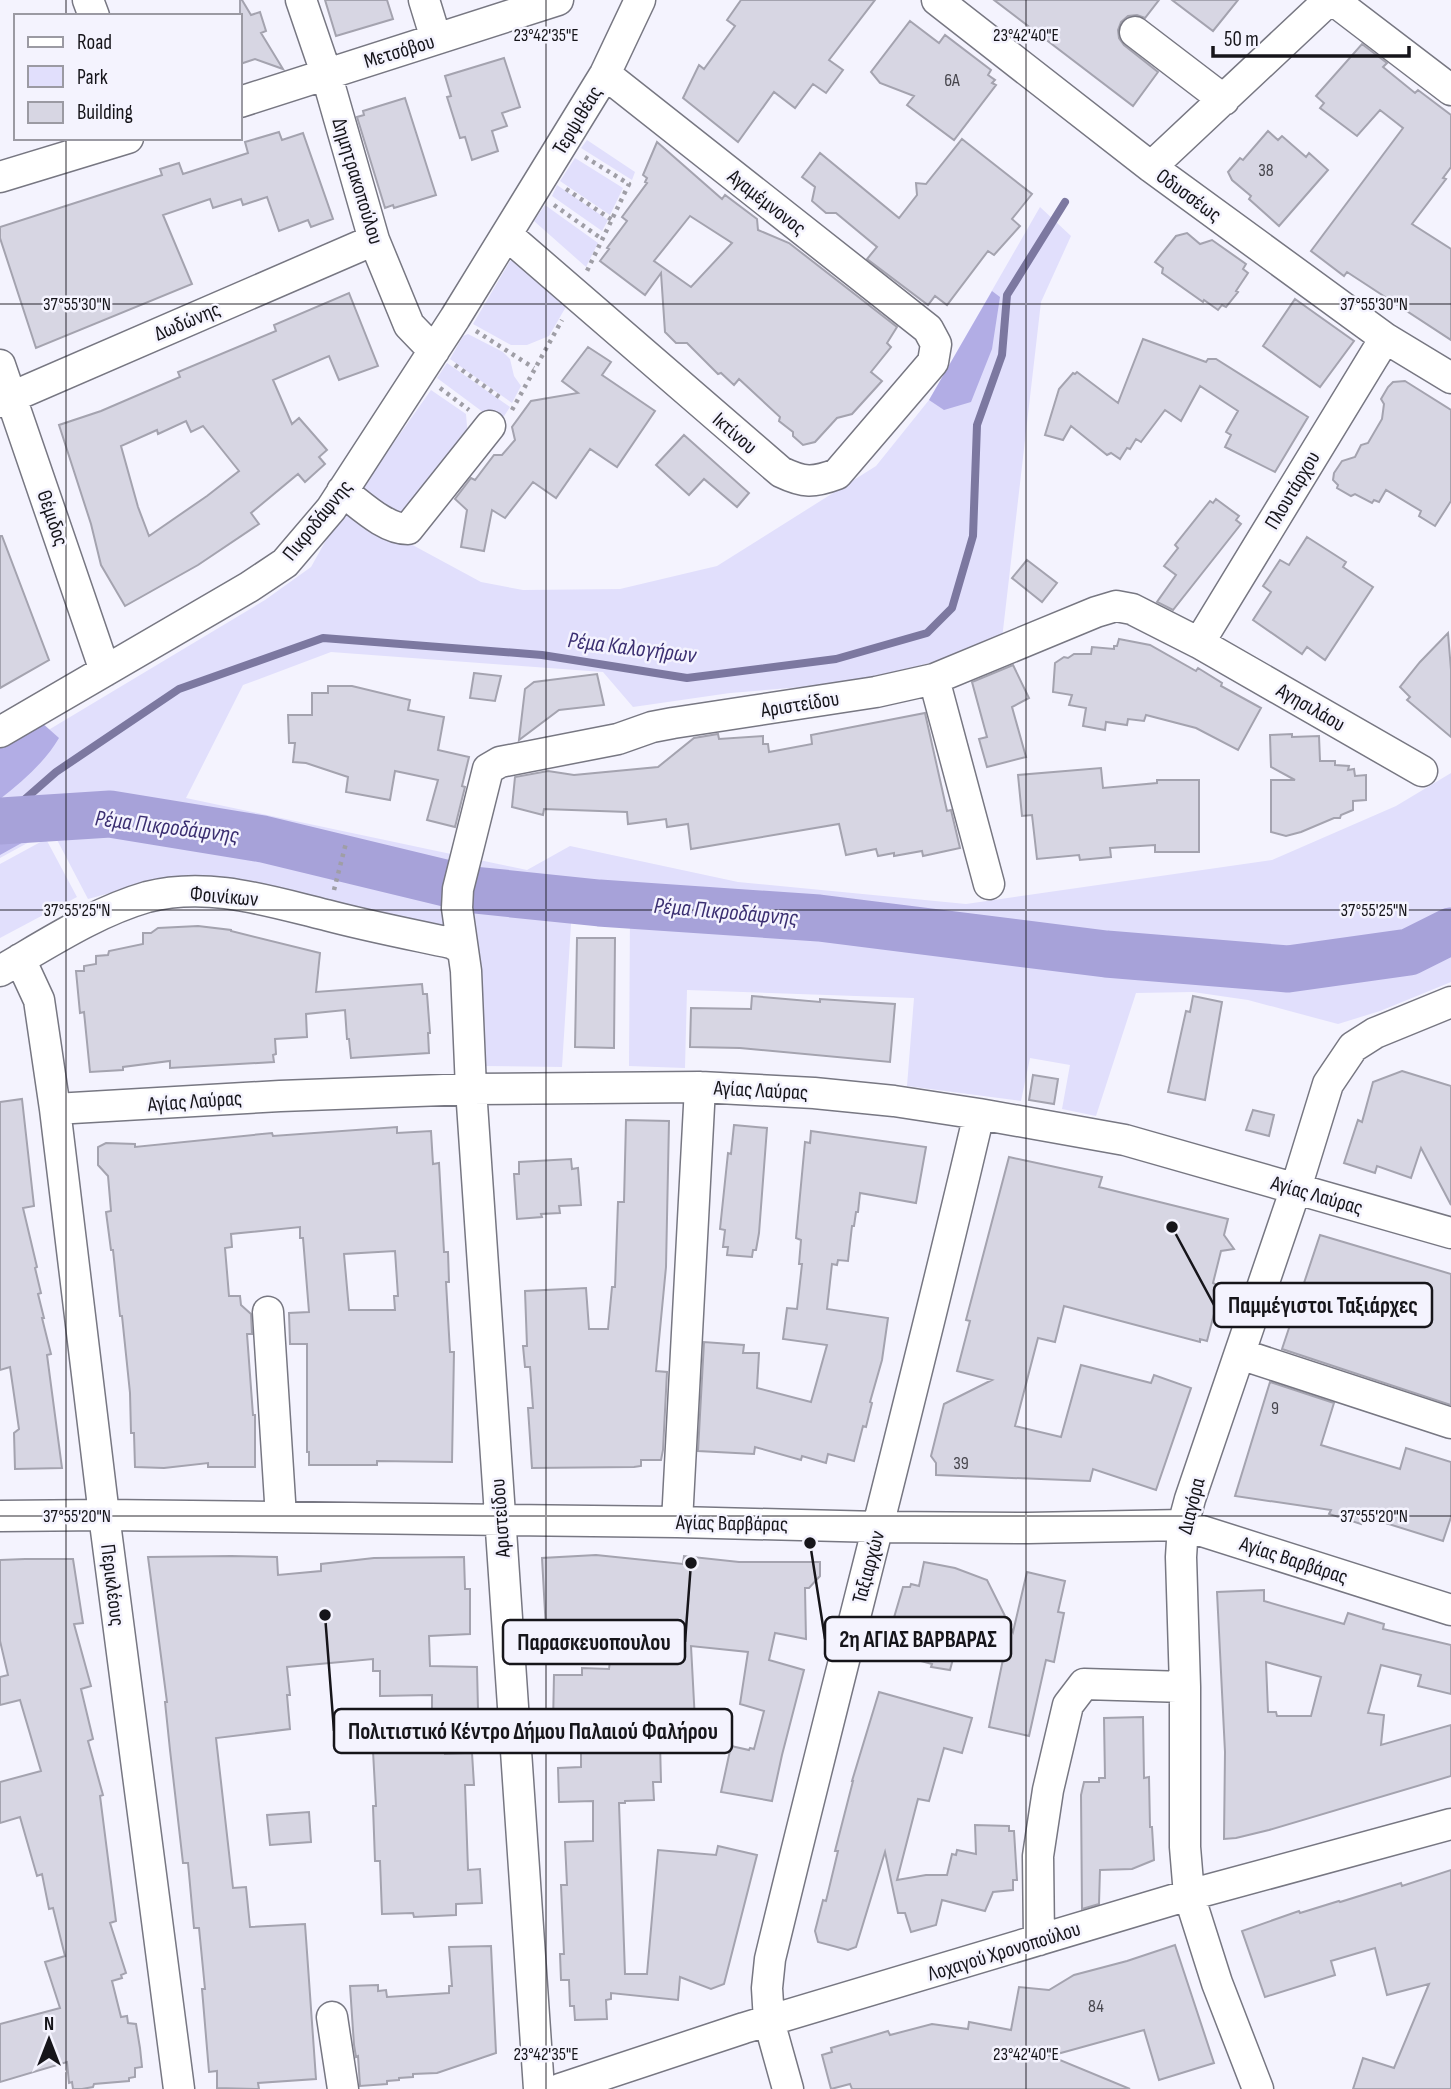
<svg xmlns="http://www.w3.org/2000/svg" width="1451" height="2089" font-family="'Sofia Sans Condensed',sans-serif">
<style>
.green{fill:#e1dffc}
.forest{fill:#b2ade5}
.lines{fill:none;stroke-linecap:round;stroke-linejoin:round}
.stream{stroke:#7c78a0;stroke-width:8}
.river{stroke:#a7a2d9;stroke-width:47}
.building{fill:#d7d6e3;stroke:#a4a3af;stroke-width:2;fill-rule:evenodd}
.minor-casing{stroke:#777782;stroke-width:33}
.path{stroke:#9f9ea6;stroke-width:4.5;stroke-dasharray:3.5 5;stroke-linecap:butt}
.minor{stroke:#fff;stroke-width:30}
.ticks{fill:none;stroke:#16151a;stroke-width:2;stroke-opacity:0.45}
.labels{text-anchor:middle;stroke-width:5;stroke-linejoin:round;paint-order:stroke}
.number-label{font-size:18px;fill:#46454c}
.street-label{font-size:21px;fill:#16151a;stroke:#f4f3fe}
.water-label{font-size:23px;font-style:italic;fill:#3b2f71;stroke:#f4f3fe}
.ticks-label{font-size:18px;text-anchor:middle;fill:#16151a;stroke:#f4f3fe;stroke-width:5;stroke-linejoin:round;paint-order:stroke}
.leader{fill:none;stroke:#16151a;stroke-width:2.5}
.callout-dot{fill:#16151a;stroke:#f4f3fe;stroke-width:2.5}
.callout{fill:#f4f3fe;stroke:#16151a;stroke-width:2.5}
.callout-label{font-size:23px;text-anchor:middle;font-weight:bold;fill:#16151a}
</style>
<rect width="100%" height="100%" fill="#f4f3fe"/>
<path class="green" d="M587,140L635,172L632,180L581,148Z
M575,158L623,188L610,215L560,181Z
M557,185L608,220L602,231L552,196Z
M545,205L598,243L586,267L534,221Z
M1040,207L1071,236L1041,302L1002,639L945,659L850,683L730,693L633,707L603,672L331,652L243,685L186,798L527,870L570,846L738,882L966,904L1272,860L1396,806L1451,773V982L1380,1011L1338,1024L1248,1000L1193,992L1136,993L1096,1116L1062,1109L1070,1065L1030,1058L1021,1101L907,1086L914,998L687,990L685,1068L629,1066L630,913L572,908L562,1067L483,1066L477,932L437,929L234,878H165L88,899L55,836L42,835L0,858V759L265,600L311,567L344,508L481,582L523,590L620,589L717,566L876,466L929,400Z
M515,260L567,305L549,336L527,345H511L473,324L510,261Z
M468,334L503,352L510,359L514,376L521,386L512,403L450,359L463,336Z
M447,363L510,407L499,424L437,378Z
M431,390L466,414L468,439L405,520L363,493L364,485Z
M46,839L77,897L0,938V864Z"/>
<path class="forest" d="M992,291L1000,297L992,349L971,402L944,410L929,400Z
M41,722L59,738C45,762 22,782 0,799V746Z
M18,830L31,835L27,840L0,855V832Z"/>
<g class="lines">
<path class="stream" d="M0,821L56,772L179,689L323,638L542,655L687,678L836,659L927,633L952,608L973,536L977,425L1002,355L1007,295L1065,202"/>
<path class="river" d="M0,821L110,814L263,839L474,890L599,903L819,918L1106,954L1288,969L1409,952L1451,931"/>
</g>
<path class="building" d="M240,0H242L251,15L260,12L266,31L261,33L283,69L255,59L240,64Z
M325,0H387L393,19L336,36Z
M741,0H875L829,60L843,70L826,93L813,84L795,108L774,92L738,142L683,98L699,65L704,69L735,26L727,20Z
M994,0H1159L1145,18L1137,15L1128,16L1121,22L1118,30L1119,38L1124,45L1158,72L1133,106Z
M1172,0H1238L1213,31Z
M910,21L939,43L945,35L991,70L988,75L995,80L992,83L996,85L954,140L907,105L914,96L880,83L871,72Z
M1362,44L1387,63L1383,67L1415,93L1418,90L1451,115V167L1443,178L1446,179L1412,224L1451,249V340L1347,272L1344,276L1311,251L1403,128L1380,110L1357,136L1320,108L1324,103L1316,96Z
M504,58L520,107L502,113L507,126L492,131L498,151L472,160L465,137L460,138L447,97L451,96L445,76Z
M405,98L436,195L394,208L393,205L385,208L357,117L364,115L363,111Z
M1268,131L1278,140L1282,136L1306,157L1309,153L1328,170L1279,226L1249,199L1251,196L1232,180L1228,172L1240,158L1243,160Z
M279,132L282,140L303,133L333,219L311,227L308,220L279,231L267,197L243,205L241,199L213,208L210,199L163,215L192,284L36,348L0,238V227L162,175L160,169L179,163L183,174L248,153L245,142Z
M962,139L1032,194L1012,219L1020,226L994,255L988,251L947,305L935,296L928,305L867,259L877,247L836,213H826L812,201L815,187L802,177L820,153L899,218L917,195L916,183L926,184Z
M657,142L722,199L725,195L757,219L758,230L789,243L897,327L887,343L891,347L871,372L882,381L852,414L837,418L815,442L803,445L793,436V432L779,421L780,417L739,379L734,385L721,373L718,374L687,343H676L665,332L661,273L645,295L600,261L609,249L607,248L627,221L622,217L647,183L645,182L647,178L643,175ZM690,216L732,243L691,287L654,261Z
M1187,233L1200,244L1212,240L1246,264L1243,269L1248,273L1236,291L1238,292L1226,307L1222,305L1218,310L1204,300L1203,302L1162,273L1163,268L1155,262L1176,236Z
M349,293L378,366L339,380L329,356L273,380L292,424L299,418L327,450L319,457L325,464L305,482L298,474L251,513L259,524L198,565L125,606L101,565L91,524L59,425L101,411L180,377L178,372L276,331L274,325ZM186,421L191,432L203,426L239,471L207,496L149,536L138,507L121,446L157,430L158,434Z
M1295,299L1354,341L1320,387L1263,346Z
M1143,339L1206,362L1208,359H1216L1308,417L1275,472L1225,447L1231,435L1226,432L1238,411L1200,386L1181,421L1165,410L1141,442L1136,439L1130,449L1127,448L1120,459L1111,453L1107,455L1071,426L1063,440L1045,435L1059,389L1073,373L1075,374L1077,372L1118,403Z
M588,347L611,362L602,375L655,411L617,467L590,449L556,498L533,482L505,518L492,510L484,551L461,547L467,510L455,499L471,478L475,480L494,455H502L515,440L512,427L531,401L578,393L562,381Z
M1405,381L1451,410V501L1435,526L1419,516L1421,511L1386,490L1379,502L1374,500L1372,503L1355,494L1351,496L1337,488L1338,485L1333,480L1334,473L1342,461L1355,457L1361,445L1368,443L1382,419L1384,404L1381,399L1388,387L1393,382Z
M684,435L749,493L737,507L704,479L689,495L656,465Z
M1216,499L1239,516L1236,520L1241,524L1173,610L1157,602L1176,575L1164,566L1178,548L1175,545L1210,501L1213,503Z
M0,536H2L49,660L0,688Z
M1307,537L1346,562L1343,567L1373,587L1325,660L1307,647L1302,654L1253,620L1271,592L1263,586L1280,560L1289,565Z
M1027,560L1057,583L1042,602L1012,578Z
M1448,633L1451,670V737L1407,700L1410,697L1400,687L1420,662Z
M1119,639L1150,645L1196,671L1198,668L1222,683L1221,686L1261,708L1238,750L1196,728L1146,715L1144,721L1128,719L1127,725L1106,722L1105,730L1083,726L1086,708L1069,705L1072,695L1053,692L1055,663L1064,657L1068,658L1074,654H1091L1092,647L1114,649V646H1117Z
M1013,665L1029,698L1012,707L1026,757L987,767L979,739L987,737L972,682Z
M474,673L501,676L495,701L470,698Z
M597,674L604,705L559,710L519,740L525,689L534,682Z
M328,686H352L410,700L408,710L444,717L438,750L469,757L462,786L465,787L455,827L427,820L438,780L395,771L390,800L346,792L348,777L306,763L293,762L295,743H289L288,715H312V693H328Z
M925,713L947,811L951,810L960,848L923,856L922,851L894,856V853L878,856L876,849L846,855L839,824L691,849L688,824L667,827L666,819L628,824L627,812L544,809L543,815L512,807L515,777L548,771L574,775L658,767L694,738L718,734L719,739L763,736V744H768L769,752L812,744L811,735Z
M1292,734V737L1319,736L1320,761H1335V765L1349,766L1348,770L1354,769L1355,776L1366,775V800L1353,801V810L1341,815L1340,818H1334L1301,832L1286,836L1271,832V780H1295L1271,767L1270,735Z
M1101,768L1103,788L1157,783V780H1199V852H1155V845L1110,848L1111,857L1080,860L1079,855L1037,859L1032,815L1022,816L1018,775Z
M198,926L231,930V931L320,953L316,992L422,984L423,994H427L430,1033H428L429,1053L351,1058L349,1039H347L345,1010L306,1014L307,1037L275,1039L276,1054L273,1055L274,1062L170,1068V1061L123,1067V1070L90,1072L84,1012L80,1013L76,971H84V966L96,964V956L108,955L109,951L143,944V933H151L158,928Z
M577,938H615L614,1048L575,1047Z
M752,996L820,1002V999L895,1004L890,1062L740,1048L690,1047L691,1008L751,1009Z
M1193,996L1222,1002L1205,1100L1168,1092L1186,1011L1190,1012Z
M1402,1071L1451,1086V1205L1421,1148L1411,1178L1377,1166L1375,1173L1344,1163L1358,1120L1362,1122L1373,1082Z
M1033,1075L1058,1079L1054,1104L1029,1100Z
M22,1099L34,1206L23,1208L37,1267L35,1268L41,1293L38,1294L44,1318H42L51,1354L47,1355L62,1468L15,1469L14,1433L19,1429L10,1367L0,1370V1102Z
M1253,1110L1274,1115L1269,1136L1246,1130Z
M626,1120L669,1121L666,1267L656,1371L667,1372L663,1450L661,1460H641V1466L634,1467L532,1468L528,1408H533L530,1367H525L523,1346H527L525,1291L586,1288L589,1329H608L612,1287H615L618,1202H624Z
M734,1125L767,1128L759,1233L756,1250H753L752,1257L727,1255L728,1247H723L725,1230L720,1229L728,1153L731,1154Z
M397,1127V1133L431,1131L433,1164L439,1163L444,1252H448L449,1282H446L450,1352H454L452,1462L377,1461V1465H309V1452H307V1344H290L289,1313L309,1312L303,1238H300V1227L231,1234L232,1247L225,1248L229,1296H240L241,1305L251,1314L252,1334H247L253,1415H255V1467H208V1463L164,1468L135,1467L134,1433H131L130,1393L122,1316H120L113,1250H111L106,1212L111,1211L108,1176L98,1165V1147L106,1143L135,1144V1147L272,1133L273,1136ZM395,1251L398,1296H394L395,1310H349L344,1254Z
M811,1131L926,1147L916,1203L860,1193L858,1212H856L854,1226H852L848,1261L838,1260L837,1265L832,1264L827,1309L888,1318L882,1360L870,1402L872,1403L866,1427L863,1426L854,1461L828,1454L826,1463L802,1456L801,1460L755,1447L754,1454L698,1451L704,1342L744,1345L743,1353H759L757,1388L811,1402L827,1345L783,1339L787,1308L797,1309L802,1264H799L801,1240L796,1238L805,1142L810,1143Z
M1009,1157L1102,1177L1099,1187L1228,1219L1224,1235L1234,1249L1221,1251L1213,1283L1221,1287L1207,1341L1200,1339V1342L1064,1306L1055,1342L1038,1338L1015,1426L1061,1437L1081,1365L1151,1383L1154,1375L1191,1388L1156,1490L1093,1469L1090,1481L936,1475V1463L931,1456L944,1404L992,1380L957,1371L970,1321L966,1320Z
M571,1159L572,1169L578,1168L581,1205L559,1206L560,1213L541,1214L542,1217L517,1219L514,1174H519V1162Z
M1320,1235L1451,1274V1405L1282,1349Z
M1270,1382L1334,1403L1321,1445L1400,1469L1406,1448L1451,1462V1517L1443,1541L1363,1516L1361,1524L1329,1514L1331,1510L1235,1496Z
M596,1555L683,1564L684,1556L739,1562H820V1576L809,1588H805L806,1639L775,1633L769,1660L804,1670L782,1755L772,1801L721,1792L731,1746L749,1750L750,1748L754,1749L764,1711L740,1704L748,1652L691,1646L695,1721L670,1723L672,1743H660L661,1782H653L654,1800L625,1801V1803H619L625,1974H647L658,1850L716,1855L718,1846L757,1855L724,1984L711,1989L680,1977L678,2000L611,1993V1999L606,2000L607,2019L575,2020L574,2006H570L569,1980H561L560,1954H564L561,1885H567L565,1842L593,1841V1801L559,1802L558,1768L581,1767V1725L553,1724L554,1675H582V1668L609,1669L614,1626L546,1630L542,1558Z
M231,1556L277,1557L278,1575L321,1571V1564L374,1558L464,1557L465,1589H470V1634L429,1636L430,1666L477,1667L478,1710L432,1711V1695L380,1696V1671H373V1659L287,1667L290,1695H287L290,1729L216,1738L233,1888L246,1887L250,1927L305,1924L316,2079L258,2083L259,2089L217,2088V2071L209,2072L202,1989H205L199,1928H194L188,1863H183L170,1750L165,1702H167L148,1557Z
M25,1559H73L83,1623L74,1624L91,1686L81,1689L93,1739L88,1741L103,1795L100,1796L116,1921L110,1923L126,1973L121,1975L122,1978L112,1981L121,2017L127,2016L128,2023L136,2024L140,2048L142,2067L135,2068V2077L129,2078V2081L94,2084L93,2087L82,2089H73L72,2082L69,2083L67,2062L0,2082V2024L60,2008L45,1962L65,1956L53,1908L49,1909L42,1874L37,1876L20,1817L0,1823V1782L41,1771L20,1700L0,1705V1677L8,1675L0,1641V1560Z
M924,1562L955,1568L987,1580L1013,1632L1027,1572L1065,1581L1058,1612L1064,1613L1054,1662L1046,1660L1029,1736L989,1727L1007,1640L961,1629L950,1670L931,1667L932,1664L921,1661L922,1657L885,1648L903,1587H910L911,1584L919,1586Z
M1264,1590V1601L1344,1624L1348,1613L1384,1624L1383,1629L1451,1645V1694L1418,1686L1421,1675L1381,1665L1368,1713L1384,1715L1381,1745L1451,1725V1776L1269,1830L1236,1838L1224,1839L1225,1752L1217,1592ZM1266,1662L1321,1677L1311,1716H1277L1276,1712H1268Z
M879,1692L972,1718L962,1753L944,1748L929,1801L918,1799L897,1880L926,1875H947L952,1854L956,1855L957,1850L976,1854L975,1825L1009,1826V1831H1014L1017,1880H1013V1890L993,1892L985,1911L942,1900L936,1925L911,1932L905,1913H898L885,1852L856,1947L848,1950L818,1942L815,1931L823,1900L826,1901L838,1851H835L853,1781H852Z
M1143,1717L1144,1778L1149,1777L1150,1827H1152L1154,1860L1132,1869L1100,1870L1099,1904L1082,1909L1081,1795L1084,1782H1099V1778H1105L1104,1718Z
M445,1743V1754L472,1753L474,1785H465L468,1870L480,1869L482,1903L456,1904V1915L414,1917L413,1913L382,1914L380,1861H375L373,1806H376L373,1751L404,1750V1745Z
M309,1812L311,1842L270,1845L267,1815Z
M1451,1870V2089H1353L1363,2058L1394,2068L1429,1984L1387,1995L1375,1948L1331,1961L1335,1975L1265,1997L1242,1931L1299,1911L1300,1913L1339,1901L1340,1902L1401,1883L1402,1886Z
M1175,1945L1214,2063L1159,2080L1144,2030L1050,2056L1130,2089H852L850,2084L831,2089L822,2055L832,2052L831,2048L888,2031L890,2035L932,2024L968,2029L969,2022L1011,2030L1019,1987L1049,1990L1074,1975L1127,1961Z
M491,1946L496,2053L437,2073L413,2074V2077L399,2078V2080L387,2081V2084L360,2086L358,2056L356,2057L354,2045L350,1986L378,1985V1991L386,1990L387,1997L449,1993V1986H452L449,1947Z"/>
<g class="lines">
<defs>
<path id="minor" d="M88,0L94,16
M301,0L326,73L374,240L409,325L434,351
M424,0L436,39
M937,0L1151,167L1385,338L1451,378
M1333,0L1451,90
M1135,32L1224,100
M240,102L558,0
M1151,167L1329,0
M0,177L128,138
M507,235L781,472C804,483 813,483 837,474L933,362L936,344L928,329L605,74
M0,365L105,671
M0,402L374,240
M342,491C361,505 385,529 408,529L490,426
M1199,643L1385,338
M934,679L989,884
M0,732L249,587L285,563L331,509L455,318L605,74L640,0
M20,959L39,1000L55,1109L104,1515L179,2089
M0,971C47,944 95,912 147,897C208,881 268,901 326,915C367,926 409,934 451,943L461,948
M55,1109L280,1096L471,1089L700,1087L814,1093L894,1101L979,1114L1125,1140L1451,1233
M268,1312L281,1517
M1240,1354L1451,1423
M0,1516L104,1515L677,1522L879,1527L1028,1528L1183,1525L1451,1610
M677,1522L700,1087
M1039,1940L1038,1856L1048,1790L1068,1705L1084,1684L1185,1687
M332,2017L343,2089
M539,2089L471,1089L466,971L457,908L458,889L488,769L500,762L618,739L652,727L673,723L876,692L934,679L1096,612L1116,606L1132,609L1199,643L1422,771
M560,2089L744,2028L1189,1895L1451,1824
M788,2089L769,2021L767,1988L770,1959C838,1677 913,1397 979,1114
M1258,2089L1217,1983L1189,1895L1185,1847V1687L1181,1557L1183,1525L1190,1499L1296,1188L1328,1084L1353,1047L1375,1033L1451,1002"/>
</defs>
<use href="#minor" class="minor-casing"/>
<path class="path" d="M585,157L629,184L587,271
M566,189L612,220
M554,205L602,239
M476,331L534,368
M455,365L502,399
M440,388L469,410
M512,410L562,320
M334,890L346,843"/>
<use href="#minor" class="minor"/>
</g>
<path class="ticks" d="M66,0V16M546,0V2089M1026,0V2089M66,138V2089M0,304H1451M0,910H1451M0,1516H1451"/>
<g class="labels">
<g class="number-label">
<text x="952" y="86">6Α</text>
<text x="1266" y="176">38</text>
<text x="1275" y="1414">9</text>
<text x="961" y="1469">39</text>
<text x="1096" y="2012">84</text>
</g>
<g class="street-label">
<text transform="translate(399 51) rotate(-17)" y="7">Μετσόβου</text>
<text transform="translate(577 120) rotate(-59)" y="7">Τερψιθέας</text>
<text transform="translate(358 181) rotate(73)" y="7">Δημητρακοπούλου</text>
<text transform="translate(1189 195) rotate(36)" y="7">Οδυσσέως</text>
<text transform="translate(767 202) rotate(38)" y="7">Αγαμέμνονος</text>
<text transform="translate(187 321) rotate(-23)" y="7">Δωδώνης</text>
<text transform="translate(735 433) rotate(41)" y="7">Ικτίνου</text>
<text transform="translate(1292 490) rotate(-59)" y="7">Πλουτάρχου</text>
<text transform="translate(53 518) rotate(71)" y="7">Θέμιδος</text>
<text transform="translate(317 520) rotate(-51)" y="7">Πικροδάφνης</text>
<text transform="translate(800 704) rotate(-9)" y="7">Αριστείδου</text>
<text transform="translate(1311 707) rotate(30)" y="7">Αγησιλάου</text>
<text transform="translate(224 896) rotate(5)" y="7">Φοινίκων</text>
<text transform="translate(761 1090) rotate(3)" y="7">Αγίας Λαύρας</text>
<text transform="translate(195 1101) rotate(-4)" y="7">Αγίας Λαύρας</text>
<text transform="translate(1317 1195) rotate(16)" y="7">Αγίας Λαύρας</text>
<text transform="translate(1191 1506) rotate(-76)" y="7">Διαγόρα</text>
<text transform="translate(500 1518) rotate(-94)" y="7">Αριστείδου</text>
<text transform="translate(732 1523) rotate(1)" y="7">Αγίας Βαρβάρας</text>
<text transform="translate(1294 1560) rotate(18)" y="7">Αγίας Βαρβάρας</text>
<text transform="translate(868 1567) rotate(-75)" y="7">Ταξιαρχών</text>
<text transform="translate(113 1585) rotate(83)" y="7">Περικλέους</text>
<text transform="translate(1004 1951) rotate(-17)" y="7">Λοχαγού Χρονοπούλου</text>
</g>
<g class="water-label">
<text transform="translate(632 647) rotate(7)" y="8">Ρέμα Καλογήρων</text>
<text transform="translate(167 826) rotate(7)" y="8">Ρέμα Πικροδάφνης</text>
<text transform="translate(726 911) rotate(5)" y="8">Ρέμα Πικροδάφνης</text>
</g>
</g>
<g class="ticks-label">
<text x="546" y="41">23°42'35"E</text>
<text x="1026" y="41">23°42'40"E</text>
<text x="77" y="310">37°55'30"N</text>
<text x="1374" y="310">37°55'30"N</text>
<text x="77" y="916">37°55'25"N</text>
<text x="1374" y="916">37°55'25"N</text>
<text x="77" y="1522">37°55'20"N</text>
<text x="1374" y="1522">37°55'20"N</text>
<text x="546" y="2060">23°42'35"E</text>
<text x="1026" y="2060">23°42'40"E</text>
</g>
<path class="leader" d="M1172 1227L1214 1305M810 1543L825 1639M691 1563L685 1642M325 1615L334 1731"/>
<g class="callout-dot">
<circle cx="1172" cy="1227" r="7"/>
<circle cx="810" cy="1543" r="7"/>
<circle cx="691" cy="1563" r="7"/>
<circle cx="325" cy="1615" r="7"/>
</g>
<g class="callout">
<rect x="1214" y="1283" width="218" height="44" rx="7"/>
<rect x="825" y="1617" width="186" height="44" rx="7"/>
<rect x="503" y="1620" width="182" height="44" rx="7"/>
<rect x="334" y="1709" width="398" height="44" rx="7"/>
</g>
<g class="callout-label">
<text x="1323" y="1313">Παμμέγιστοι Ταξιάρχες</text>
<text x="918" y="1647">2η ΑΓΙΑΣ ΒΑΡΒΑΡΑΣ</text>
<text x="594" y="1650">Παρασκευοπουλου</text>
<text x="533" y="1739">Πολιτιστικό Κέντρο Δήμου Παλαιού Φαλήρου</text>
</g>
<rect x="14" y="14" width="228" height="126" fill="#f4f3fe" stroke="#9b9aa3" stroke-width="2"/>
<rect x="28" y="37" width="35" height="10" fill="#ffffff" stroke="#9b9aa3" stroke-width="2"/>
<text x="77" y="49" font-size="21" fill="#16151a">Road</text>
<rect x="28" y="66" width="35" height="21" fill="#e1dffc" stroke="#9b9aa3" stroke-width="2"/>
<text x="77" y="84" font-size="21" fill="#16151a">Park</text>
<rect x="28" y="102" width="35" height="21" fill="#d7d6e3" stroke="#9b9aa3" stroke-width="2"/>
<text x="77" y="119" font-size="21" fill="#16151a">Building</text>
<g transform="translate(49 2040)" stroke="#f4f3fe" stroke-width="5" paint-order="stroke">
<path d="M0-5L12 26L0 18L-12 26Z" fill="#16151a"/>
<text y="-10" font-size="19" font-weight="bold" text-anchor="middle" fill="#16151a">N</text>
</g>
<path d="M1213 46v10h196v-10" fill="none" stroke="#16151a" stroke-width="3.5"/>
<text x="1224" y="46" font-size="21" fill="#16151a" stroke="#f4f3fe" stroke-width="5" paint-order="stroke">50 m</text>
</svg>
